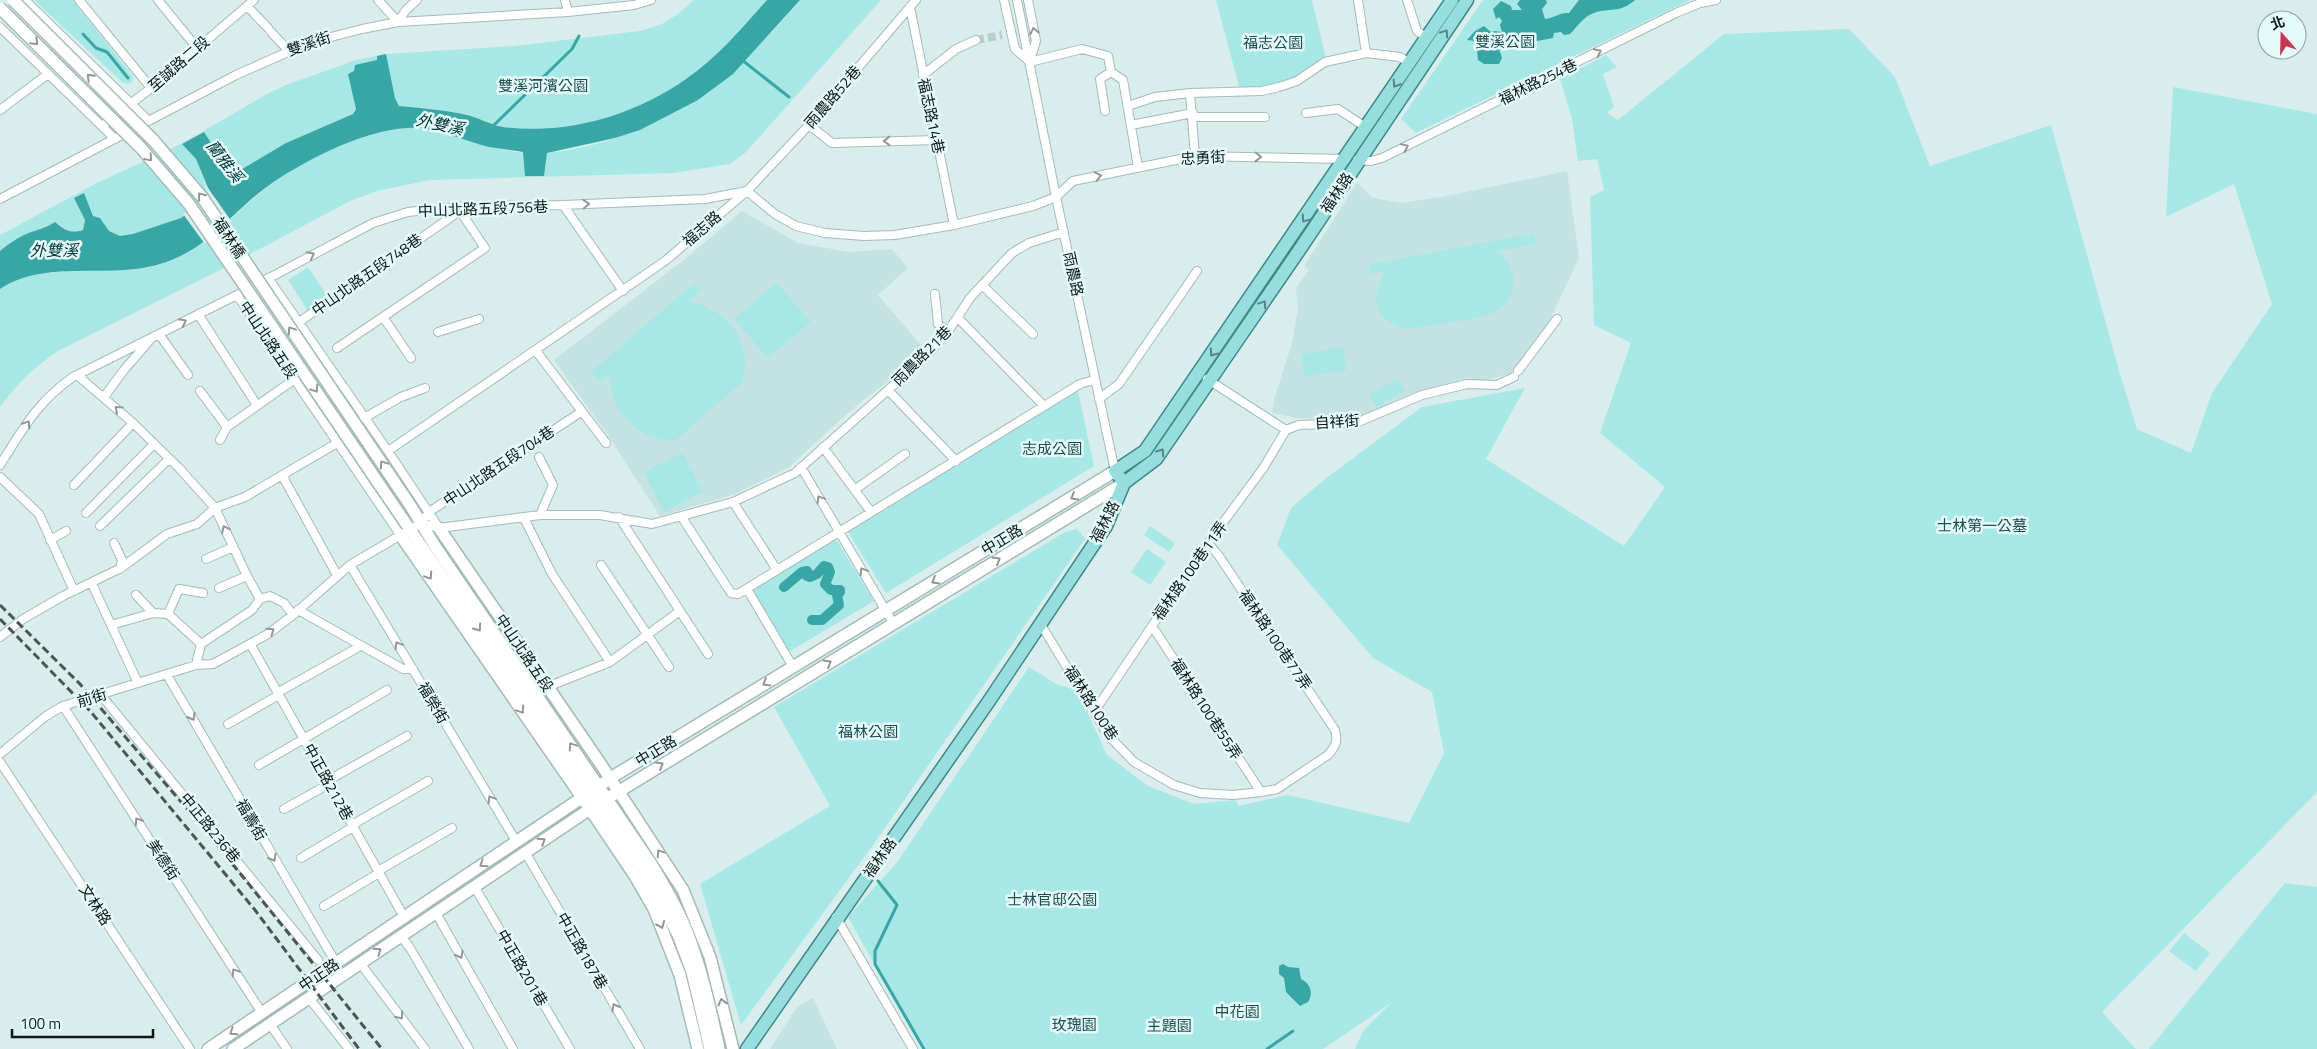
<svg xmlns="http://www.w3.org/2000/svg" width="2317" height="1049" font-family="'Titillium Web','Noto Sans TC',sans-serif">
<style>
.built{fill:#c3e2e1}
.green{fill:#a7e8e7}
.water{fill:#37a6a4}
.pier{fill:#d8edec}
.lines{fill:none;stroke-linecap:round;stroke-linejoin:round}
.stream{stroke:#37a6a4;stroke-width:3}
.canal{stroke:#37a6a4;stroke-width:10}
.street-tunnel{stroke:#bacdcc;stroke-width:8;stroke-dasharray:8 4;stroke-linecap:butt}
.street-casing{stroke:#a6baba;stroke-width:10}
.secondary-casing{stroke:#a6baba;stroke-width:14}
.primary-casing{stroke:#3b8988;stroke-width:15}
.street{stroke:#fff;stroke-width:8}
.secondary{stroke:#fff;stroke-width:11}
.primary{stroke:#97dddd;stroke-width:12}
.rail{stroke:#4a5554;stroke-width:3;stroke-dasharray:8 4;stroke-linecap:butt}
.secondary-bridge-casing{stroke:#a6baba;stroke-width:14;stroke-linecap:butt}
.secondary-bridge{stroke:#fff;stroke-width:11}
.oneway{stroke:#939696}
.oneway2{stroke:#5a8383}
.labels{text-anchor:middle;stroke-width:5;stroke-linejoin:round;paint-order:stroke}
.park-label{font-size:15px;fill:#1e4d4d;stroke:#e5fafa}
.street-label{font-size:15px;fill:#0f1616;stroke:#e5fafa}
.water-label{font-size:16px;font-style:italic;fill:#013635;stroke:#e5fafa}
</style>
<rect width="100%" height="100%" fill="#d8edec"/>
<path class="built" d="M1567,171L1579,258L1548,324L1511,373L1474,384L1471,377L1407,395L1372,412L1349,420L1298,418L1272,413L1274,400L1292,343L1298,308L1296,288L1309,270L1304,266L1357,183L1373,198L1401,203L1447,196Z
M742,211L798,243L849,252L892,249L908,268L878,295L926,351L851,410L788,468L735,494L660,516L607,434L554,360L685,259Z
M813,998L837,1049H770L797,1007Z"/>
<path class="green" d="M34,0H75L77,6L133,76L132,82L127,84L122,82Z
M694,0H767C742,28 717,58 686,79C633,116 567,135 503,127C491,125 479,118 467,115C445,110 422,108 399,106L377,60L355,65L356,109L353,114L286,143L237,172H230L204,132L182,144L196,159L212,197L181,218L133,234L120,237L109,231L100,218L93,216L84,193L74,198L85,220L83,230C71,234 64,230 55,222L0,251V235L97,183L181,144L267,94L286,85L356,60L386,54L515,46L640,31L662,24L678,14Z
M800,0H881L745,153L730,164L673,173L429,180L377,191L350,201L220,270L58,351C33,368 18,383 0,407V289C46,258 108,279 159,265C201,253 227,219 260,193C298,161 358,133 407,128C434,125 463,140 488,146C506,151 530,155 548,153C579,150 611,140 640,130L771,33Z
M1216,0H1312L1328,67L1262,95L1241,94Z
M1483,0H1690L1416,133L1401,119Z
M1849,29L1895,77L1930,166L2051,125L2120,374L2137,429L2191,453L2212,393L2272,304L2234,184L2166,217L2173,87L2317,114V792L2102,1012L2136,1049H1355L1363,1031L1391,1003L1323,1049H922L848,917L898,861L1029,667L1058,685L1077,690L1107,755L1148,786L1194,804L1236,800L1238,806L1288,795L1409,823L1444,753L1432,692L1373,658L1277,545L1291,508L1325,479L1422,407L1525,388L1486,459L1624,546L1665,487L1600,433L1631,343L1594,325L1590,197L1604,190L1597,159L1578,161L1572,119L1560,79L1606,55L1617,67L1603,74L1614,107L1607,113L1618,120L1724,34Z
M1534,233L1537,244L1499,251C1502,256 1508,260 1510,266C1517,281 1513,301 1498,310C1483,320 1425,326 1404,329C1372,318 1371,298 1385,271L1370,274L1368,265Z
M308,267L328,297L308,311L288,280Z
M776,282L811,322L768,358L734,319Z
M694,283L701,291L689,301C729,311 754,341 742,383L676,440C641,444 607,409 610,374L600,382L591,372Z
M1343,347L1347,370L1304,377L1301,354Z
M1398,378L1405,391L1376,407L1369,395Z
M1078,391L1094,466L886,593L848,532Z
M683,453L703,492L664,512L644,472Z
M1150,526L1175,543L1169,552L1144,535Z
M1077,529L1085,539L873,845L741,1025L700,884L830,806L774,707L1065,532Z
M836,539L874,601L789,652L751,590Z
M1147,549L1166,562L1150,585L1131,572Z
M2285,883L2317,887V1049H2149Z
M2184,933L2210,953L2196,971L2169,951Z"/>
<path class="water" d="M767,0H800L733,74L698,100L640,130L615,138L547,153L544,176H525L523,152C512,150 501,149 489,147C463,141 436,126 408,128C362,130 296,164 260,192C226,219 205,251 160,264C108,280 47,258 0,289V251C7,245 16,239 24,235C35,230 45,229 55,222C64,230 71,234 83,230L85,220L74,198L84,193L93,216L100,218L109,231L120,236L133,234L181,218L212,197L196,159L182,144L204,132L230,172H237L286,143L353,114L356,109L348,74L354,71L355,65L377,60V56L386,54L395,98L399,106C422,108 445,110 467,115C479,118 491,125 503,127C567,135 633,116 686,79C717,58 742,28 767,0Z
M1520,0H1546L1547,3L1542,9L1545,19C1554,18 1560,12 1569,13L1579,0H1635C1619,14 1610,7 1594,13C1584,16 1577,27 1570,34L1564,35L1561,32L1554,33L1553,38L1522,44L1513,41L1501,43L1498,46L1502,58L1499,64H1484L1478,60L1476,41L1467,40L1475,31L1484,26L1492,33L1494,31L1502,32L1500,25L1502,21L1499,17L1496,19L1493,9L1501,1L1511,6L1512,10H1522L1517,4Z
M1283,964L1288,967L1299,968L1301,979C1310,983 1314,993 1308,1002L1300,1006L1286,992L1284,978L1279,974V966Z"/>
<path class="pier" d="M203,181L232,222L205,244L183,214L209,196Z"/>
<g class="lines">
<path class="stream" d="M83,34L96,48L107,52L128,78
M742,60L789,97
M493,126L572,49L579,36
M878,881L897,905L875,951V964L924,1049
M1267,1049L1293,1031"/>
<path class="canal" d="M784,587L802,572L807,571V576L810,577L817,574L824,566L828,567L830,572L825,584L831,590H840V592L837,595L839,605L822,620H812"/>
<path class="street-tunnel" d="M976,40L1002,35"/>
<defs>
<path id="street" d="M25,0L149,121
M79,0L151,88
M158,0L197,48
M378,0L398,22L406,10L417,0
M565,0L568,12
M1004,0L1015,49L1030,62
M1017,0L1056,197L1115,471
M1028,0L1036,41L1030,60
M1358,0L1366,53
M1407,0L1417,31L1427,38
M247,6L268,28
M910,7L954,225
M0,27L115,139
M271,32L288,50
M1030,62L1082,49L1108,56L1111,72L1123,80L1138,167
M923,75L956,49L976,40
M1190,93L1195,156
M1128,106L1155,97L1190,93L1262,91L1279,87L1297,81L1325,62L1366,53L1400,57L1410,63
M0,110L48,74
M1105,111L1100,79L1111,72
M1306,113L1338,109L1367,128
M1193,117H1265
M809,125L832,143L936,140
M1131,125L1193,113
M102,126L151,88L254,0
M1357,160L1371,161L1382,158L1676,13L1700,3L1716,0
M747,191L775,214L796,226L825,233L864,236L895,235L954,225L1033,206L1056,197L1073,181L1195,156L1346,159
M0,199L236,75L308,43L362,29L398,22L568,12L634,5L651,0
M563,205L623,291
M268,278L388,451L439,528
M982,285L1033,334
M935,294L938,324L948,332
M237,295L401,536
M198,314L257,405
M383,317L411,358
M958,318L1044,406
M299,322L460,211L461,207
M438,332L479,319
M159,334L188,375
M337,348L485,248L460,211
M536,351L606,443
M1518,371L1557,319
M77,375L133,423L179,468L215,508L247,576L260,599L270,596L284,603L293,615
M1207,379L1286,430L1299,425L1356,423L1422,395L1467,384L1497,385L1514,377
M888,390L956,461
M200,391L227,427
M104,397L124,370L150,340
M1099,399L1119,384L1197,271
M364,418L401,397L425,388
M220,440L227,427L295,379
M823,447L871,512
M388,451L665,261L747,191L809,125L916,0
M539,457L553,485L540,515
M0,465C23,429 37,402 73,377L237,295L373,223L408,212L464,206L563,205L705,199L747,191
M801,467L893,623
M0,477L39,514L74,591
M283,477L337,575
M74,485L133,423
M856,489L905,454
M733,502L777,570
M86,513L154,444
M681,516L731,593L738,594L1080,384L1094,380
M619,517L708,654
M524,518L552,574L610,662
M421,523L439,528L540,515H600L652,524L733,502L795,473L888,390L930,352L947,333L970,298L1012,253L1029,243L1064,232
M100,526L169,459
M50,540L66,531
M114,543L122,560L120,569
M206,559L233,547
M350,565L516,841
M601,565L669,667
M92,584L138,683
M219,588L247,576
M747,589L793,667
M136,595L153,613
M298,610L403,669H413
M168,614L201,644
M1040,623L1108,735L1134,762L1174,785L1200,793L1233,795L1261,792L1277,789L1328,755C1336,746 1338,741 1335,730L1219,556L1208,543
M111,625L153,613L168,614L179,589L203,593
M1152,626L1261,792
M0,637L23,619L63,596L121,568L167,534L197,524L215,508L245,497L337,443
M252,647L404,917
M196,665L201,644L252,610L260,599
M167,675L336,963
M547,687L610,662L680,611
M277,693L357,648
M101,695L318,960
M63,706L262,1013
M1094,712L1208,543L1264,467L1286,430
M228,724L279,695
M0,754L46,716L63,706L196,665L213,664L268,634L293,615L350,565L421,523L429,512L581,412
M0,762L190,1049
M259,765L387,690
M327,781L407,736
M284,809L329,784
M352,825L428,781
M525,852L640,1049
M301,858L353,827
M378,871L452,828
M474,886L570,1049
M324,906L379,873
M436,913L513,1049
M836,917L913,1049
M401,936L410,948L469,1049
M360,963L425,1049
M309,998L349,1049
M270,1024L287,1049"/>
<path id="secondary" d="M410,505L435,546L652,865C664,885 676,905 685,927C701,966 710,1007 719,1049
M398,512L645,871L679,937L692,972L710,1049
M439,528L602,766L683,890L710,957L733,1049
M401,536L590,809L635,876L654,909L680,975L698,1049
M208,1049L617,774L1115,471
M233,1049L590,809L1124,483"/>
<path id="primary" d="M1124,483L1115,471L1145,451L1452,0
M747,1049L989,701L1106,526L1124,483L1156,459L1300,249L1467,0"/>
</defs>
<use href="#street" class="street-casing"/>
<use href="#secondary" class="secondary-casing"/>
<use href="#primary" class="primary-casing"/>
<use href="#street" class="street"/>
<use href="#secondary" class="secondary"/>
<use href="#primary" class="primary"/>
<path class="rail" d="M0,605L80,684L205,830L382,1049
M0,619L91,712L255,910L359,1049"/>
<defs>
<path id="secondary-bridge" d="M13,0L154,141L202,197L410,505
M0,8L141,148L189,204L398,512"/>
</defs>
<use href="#secondary-bridge" class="secondary-bridge-casing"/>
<use href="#secondary-bridge" class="secondary-bridge"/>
</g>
<defs><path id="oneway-chevron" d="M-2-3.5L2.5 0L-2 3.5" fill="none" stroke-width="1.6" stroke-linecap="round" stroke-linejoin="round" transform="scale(1.25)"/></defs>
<g class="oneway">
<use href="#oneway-chevron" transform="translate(1034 31) rotate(-101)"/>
<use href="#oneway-chevron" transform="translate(35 42) rotate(45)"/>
<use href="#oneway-chevron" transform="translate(1598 52) rotate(-26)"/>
<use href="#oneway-chevron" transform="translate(90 77) rotate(-135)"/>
<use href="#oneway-chevron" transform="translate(887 141) rotate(178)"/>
<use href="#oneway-chevron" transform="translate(1405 147) rotate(-26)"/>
<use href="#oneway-chevron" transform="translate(1258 157) rotate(1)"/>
<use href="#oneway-chevron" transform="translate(149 158) rotate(49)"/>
<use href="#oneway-chevron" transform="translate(1098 176) rotate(-13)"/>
<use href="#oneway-chevron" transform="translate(201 196) rotate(-128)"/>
<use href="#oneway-chevron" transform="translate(586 204) rotate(-4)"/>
<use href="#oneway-chevron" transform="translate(311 255) rotate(-28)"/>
<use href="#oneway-chevron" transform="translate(183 322) rotate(-27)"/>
<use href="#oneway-chevron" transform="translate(291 330) rotate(-124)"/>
<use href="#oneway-chevron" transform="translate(315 389) rotate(56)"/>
<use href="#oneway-chevron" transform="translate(118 409) rotate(-138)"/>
<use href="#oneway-chevron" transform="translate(27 424) rotate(-57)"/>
<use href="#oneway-chevron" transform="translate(383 464) rotate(-124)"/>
<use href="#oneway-chevron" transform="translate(1074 497) rotate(149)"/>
<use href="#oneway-chevron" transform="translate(820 499) rotate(-121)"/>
<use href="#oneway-chevron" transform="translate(225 529) rotate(-116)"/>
<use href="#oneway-chevron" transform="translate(997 560) rotate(-31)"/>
<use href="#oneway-chevron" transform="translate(863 571) rotate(-121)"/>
<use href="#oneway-chevron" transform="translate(429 576) rotate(56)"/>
<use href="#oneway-chevron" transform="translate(935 581) rotate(149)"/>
<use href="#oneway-chevron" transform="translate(478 628) rotate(55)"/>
<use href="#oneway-chevron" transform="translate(271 631) rotate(-35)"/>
<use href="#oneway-chevron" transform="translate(398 645) rotate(-121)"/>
<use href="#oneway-chevron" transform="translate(828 663) rotate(-31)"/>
<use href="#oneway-chevron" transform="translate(766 683) rotate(149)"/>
<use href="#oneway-chevron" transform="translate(521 710) rotate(56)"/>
<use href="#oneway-chevron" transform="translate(192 717) rotate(60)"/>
<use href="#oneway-chevron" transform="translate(572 746) rotate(-124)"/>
<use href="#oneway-chevron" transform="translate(660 765) rotate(-31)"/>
<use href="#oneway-chevron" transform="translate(491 799) rotate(-121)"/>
<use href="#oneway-chevron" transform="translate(138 821) rotate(-123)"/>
<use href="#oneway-chevron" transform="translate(542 841) rotate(-34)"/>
<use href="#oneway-chevron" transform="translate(660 853) rotate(-124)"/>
<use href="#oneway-chevron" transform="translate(273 858) rotate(60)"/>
<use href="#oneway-chevron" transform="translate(483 864) rotate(146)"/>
<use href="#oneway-chevron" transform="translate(661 925) rotate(67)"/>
<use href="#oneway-chevron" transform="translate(378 951) rotate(-34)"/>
<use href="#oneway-chevron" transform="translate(460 955) rotate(60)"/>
<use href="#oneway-chevron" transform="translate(235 972) rotate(-123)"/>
<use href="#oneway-chevron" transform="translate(722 1002) rotate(-104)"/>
<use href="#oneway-chevron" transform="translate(615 1007) rotate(-120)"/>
<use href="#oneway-chevron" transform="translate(400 1016) rotate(53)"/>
<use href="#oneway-chevron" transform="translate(233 1032) rotate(146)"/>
</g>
<g class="oneway2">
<use href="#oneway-chevron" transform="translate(1445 33) rotate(-56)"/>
<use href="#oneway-chevron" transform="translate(1396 84) rotate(123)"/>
<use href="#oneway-chevron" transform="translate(1305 219) rotate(124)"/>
<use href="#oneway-chevron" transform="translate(1263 304) rotate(-56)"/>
<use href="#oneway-chevron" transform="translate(1213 353) rotate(125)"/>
<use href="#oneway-chevron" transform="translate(1161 452) rotate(-55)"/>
</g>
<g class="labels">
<g class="park-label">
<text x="1505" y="47">雙溪公園</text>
<text x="1273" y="48">福志公園</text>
<text x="543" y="91">雙溪河濱公園</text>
<text x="1052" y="454">志成公園</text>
<text x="1982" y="531">士林第一公墓</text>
<text x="868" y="737">福林公園</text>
<text x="1052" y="905">士林官邸公園</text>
<text x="1237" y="1017">中花園</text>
<text x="1074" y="1030">玫瑰園</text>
<text x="1169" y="1031">主題園</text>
</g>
<g class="street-label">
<text transform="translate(309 44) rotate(-19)" y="5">雙溪街</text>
<text transform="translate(179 64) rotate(-41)" y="5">至誠路二段</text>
<text transform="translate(1538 82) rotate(-26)" y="5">福林路254巷</text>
<text transform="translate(833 97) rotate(-49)" y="5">雨農路52巷</text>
<text transform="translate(931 116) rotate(78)" y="5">福志路14巷</text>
<text transform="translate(1203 158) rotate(-3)" y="5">忠勇街</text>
<text transform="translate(1337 193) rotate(-56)" y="5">福林路</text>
<text transform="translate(483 209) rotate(-2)" y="5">中山北路五段756巷</text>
<text transform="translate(702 229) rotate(-41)" y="5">福志路</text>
<text transform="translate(229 238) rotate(57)" y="5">福林橋</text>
<text transform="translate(1073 274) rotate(78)" y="5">雨農路</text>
<text transform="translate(367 275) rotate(-35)" y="5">中山北路五段748巷</text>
<text transform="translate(268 340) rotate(56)" y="5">中山北路五段</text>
<text transform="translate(922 356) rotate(-45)" y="5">雨農路21巷</text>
<text transform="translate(1337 422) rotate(-4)" y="5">自祥街</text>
<text transform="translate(499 466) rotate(-34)" y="5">中山北路五段704巷</text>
<text transform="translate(1105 522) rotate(-63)" y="5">福林路</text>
<text transform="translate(1002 540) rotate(-31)" y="5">中正路</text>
<text transform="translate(1190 571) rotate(-55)" y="5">福林路100巷11弄</text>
<text transform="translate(1275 640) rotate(56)" y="5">福林路100巷77弄</text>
<text transform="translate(524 653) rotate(56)" y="5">中山北路五段</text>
<text transform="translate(92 698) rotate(-17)" y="5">前街</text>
<text transform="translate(433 703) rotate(59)" y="5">福榮街</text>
<text transform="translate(1091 703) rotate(57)" y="5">福林路100巷</text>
<text transform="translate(1206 709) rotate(57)" y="5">福林路100巷55弄</text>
<text transform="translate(656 751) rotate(-31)" y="5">中正路</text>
<text transform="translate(328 782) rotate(61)" y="5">中正路212巷</text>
<text transform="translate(251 820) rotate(60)" y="5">福壽街</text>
<text transform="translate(210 828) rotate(51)" y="5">中正路236巷</text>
<text transform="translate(880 858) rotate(-55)" y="5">福林路</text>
<text transform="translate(163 860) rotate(57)" y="5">美德街</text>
<text transform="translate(95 905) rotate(57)" y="5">文林路</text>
<text transform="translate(582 951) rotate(60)" y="5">中正路187巷</text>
<text transform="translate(522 968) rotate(60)" y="5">中正路201巷</text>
<text transform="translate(319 975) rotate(-34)" y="5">中正路</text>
</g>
<g class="water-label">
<text transform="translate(440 124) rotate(12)" y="6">外雙溪</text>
<text transform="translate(225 161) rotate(52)" y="6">蘭雅溪</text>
<text x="54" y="256">外雙溪</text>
</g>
</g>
<g transform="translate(2282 35) rotate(340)"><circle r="24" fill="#e5fafa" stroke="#8f9f9f"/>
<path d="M0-4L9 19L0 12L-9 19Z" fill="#c73753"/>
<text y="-8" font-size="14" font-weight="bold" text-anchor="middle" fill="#0f1616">北</text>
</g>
<path d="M12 1029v8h141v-8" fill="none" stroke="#0f1616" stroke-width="2.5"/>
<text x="20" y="1029" font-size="15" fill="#0f1616" stroke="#e5fafa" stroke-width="4" paint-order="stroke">100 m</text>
</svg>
